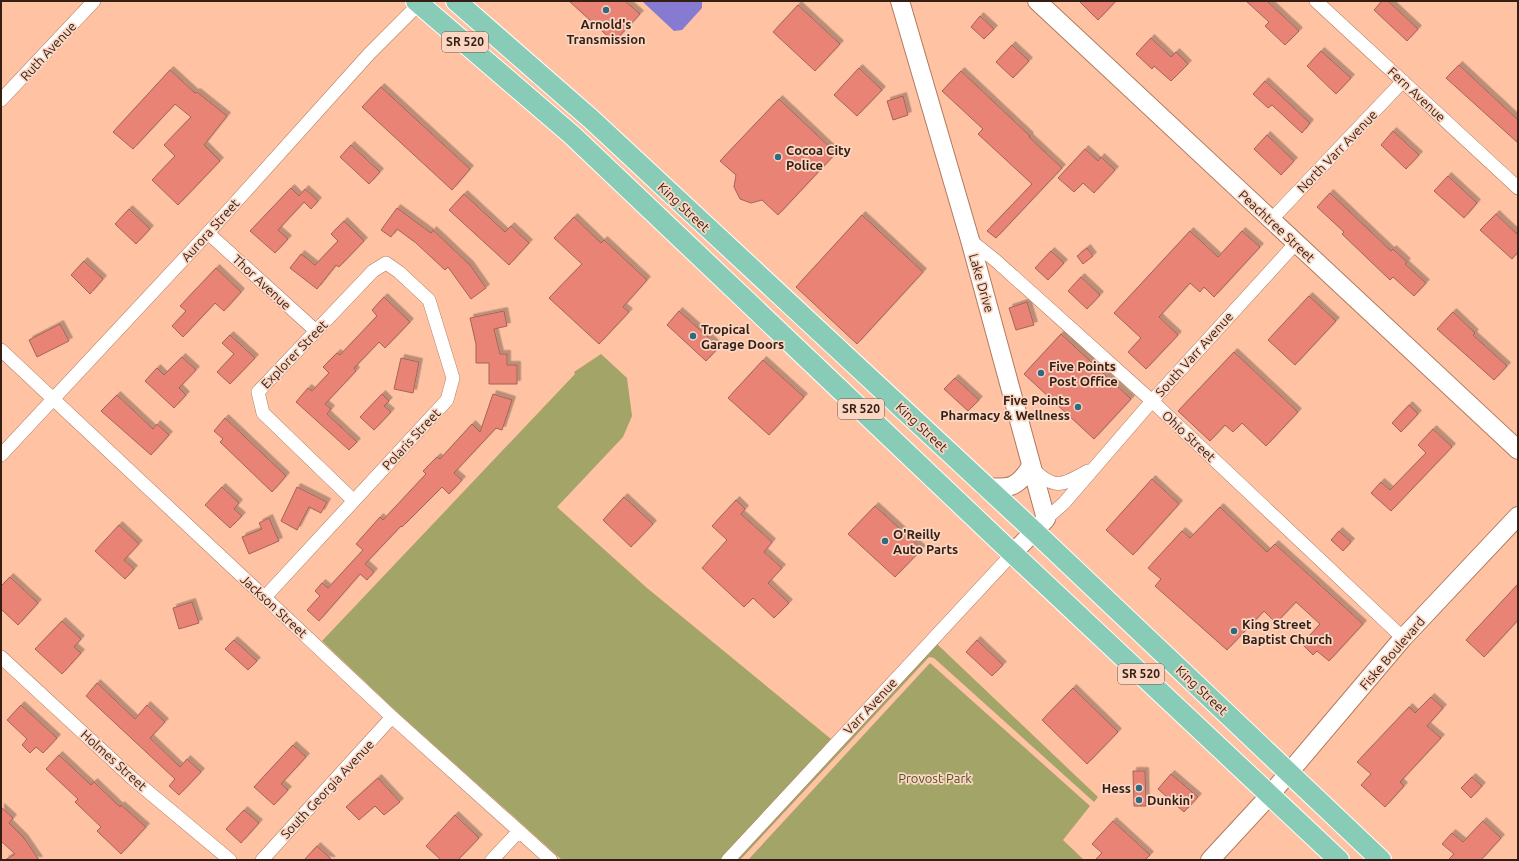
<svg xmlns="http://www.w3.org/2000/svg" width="1519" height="861" font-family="Ubuntu,sans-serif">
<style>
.green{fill:#a3a468}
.water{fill:#877bd1}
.building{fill:#e88375;stroke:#a2645b;filter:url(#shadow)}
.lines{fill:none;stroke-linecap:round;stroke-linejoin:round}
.street-casing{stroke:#b27a5d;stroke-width:14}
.secondary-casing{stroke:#b27a5d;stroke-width:20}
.primary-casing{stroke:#fff;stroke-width:22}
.street{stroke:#fff;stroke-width:13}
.secondary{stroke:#fff;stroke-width:18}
.primary{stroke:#88cbb7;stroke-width:20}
.poi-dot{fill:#2f6982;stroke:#fbd6c3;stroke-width:1.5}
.labels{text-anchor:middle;stroke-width:3.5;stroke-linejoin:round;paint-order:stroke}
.shield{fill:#fbd6c3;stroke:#705648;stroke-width:1}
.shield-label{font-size:12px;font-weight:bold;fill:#351f13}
.poi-label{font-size:13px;font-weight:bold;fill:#351f13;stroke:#fbd6c3;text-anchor:start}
.street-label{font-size:13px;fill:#351f13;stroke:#fbd6c3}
.park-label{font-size:13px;fill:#505026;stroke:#fbd6c3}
</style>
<defs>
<filter id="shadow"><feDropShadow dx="3.5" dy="-3.5" stdDeviation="0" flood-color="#0004"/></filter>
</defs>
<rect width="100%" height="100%" fill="#ffc2a3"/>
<path class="green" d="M601,354L627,378L632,416L623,437L557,507L647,588L831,739L720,860H562L397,712L322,641L575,374L574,372Z
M937,644L1098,797L1094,802L934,658L929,657L740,860H737Z
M930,663L1090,806L1063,840L1084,860H748Z"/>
<path class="water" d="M642,1H702V8L682,30L674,31Z"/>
<path class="building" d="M569,1H625L640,14L614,42Z
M1079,1H1116L1098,20Z
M1246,1H1267L1299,31L1285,45L1265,26L1269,22Z
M1382,1H1388L1418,29L1407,41L1374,10Z
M798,5L840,44L815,71L773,32Z
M980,16L994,29L984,39L971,27Z
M1151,38L1171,57L1176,52L1188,64L1171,81L1154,66L1152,69L1136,54Z
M1012,45L1029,61L1013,78L996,62Z
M1321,51L1351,78L1336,94L1307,66Z
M1459,65L1518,120V143L1446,78Z
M859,68L882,90L857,116L834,95Z
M170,70L195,93L197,92L227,116L204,145L220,161L178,205L152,180L175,156L164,145L191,117L175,104L133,149L113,132Z
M961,71L1030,136L1029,137L1062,168L996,238L987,231L1032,184L978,134L983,129L942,91Z
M1265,81L1310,123L1302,133L1272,105L1268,108L1253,94Z
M381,87L470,169L452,190L362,107Z
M903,96L908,115L893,120L887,101Z
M779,99L836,153L778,215L762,200L751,203L740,199L734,187L736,175L720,161Z
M1393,131L1419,155L1406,169L1381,145Z
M1267,135L1294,161L1281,175L1254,149Z
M351,145L380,172L369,184L340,157Z
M1085,149L1098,161L1101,157L1115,170L1094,193L1083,183L1074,192L1058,178Z
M1448,176L1477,203L1464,218L1434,191Z
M291,188L299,196L305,189L318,201L311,209L304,202L278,230L288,239L275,253L250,231Z
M1330,193L1391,251L1393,249L1407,262L1405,264L1426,283L1414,296L1393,277L1390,280L1342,234L1344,232L1317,207Z
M464,194L505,232L511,226L529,243L509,265L449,210Z
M397,208L431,233L433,230L470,265L486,288L471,299L448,267L445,270L416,243L397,229L391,237L381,230Z
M129,209L150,229L136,244L115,224Z
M1496,214L1518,235V252L1512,259L1480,230Z
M862,215L923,272L857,344L796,287Z
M574,217L601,243L604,240L647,280L623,307L629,312L599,344L549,298L582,264L554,238Z
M344,221L364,241L339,267L336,265L317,289L290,268L301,254L315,265L338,241L331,234Z
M1190,231L1218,257L1242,231L1260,247L1214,297L1204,287L1200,292L1190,283L1159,317L1178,335L1146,369L1128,352L1141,338L1114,313Z
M1087,248L1093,256L1083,264L1077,256Z
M1051,251L1064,263L1048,280L1035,268Z
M84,261L103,279L90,294L71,275Z
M216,268L241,292L224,311L215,303L183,337L172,326L186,311L180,306Z
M1081,277L1100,295L1087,309L1068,291Z
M1309,296L1336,321L1295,365L1268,340Z
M384,297L410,322L385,348L379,342L354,368L356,371L325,404L331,409L327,414L357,442L349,450L296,402L308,388L312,391L329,373L323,367L337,353L340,355L377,316L372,310Z
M1027,302L1034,325L1016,330L1009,308Z
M504,311L507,326L494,329L500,354H507V365H517V384H489V363H476V344L470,318Z
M679,311L719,347L706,361L667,325Z
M1453,312L1475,333L1473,335L1507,366L1494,380L1437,329Z
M60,324L69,341L37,357L29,340Z
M1061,334L1131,399L1094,439L1024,374Z
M230,335L255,358L230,384L217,372L234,354L222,343Z
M1234,352L1298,412L1266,446L1242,423L1233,432L1225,425L1210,441L1178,411Z
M182,357L196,370L179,388L186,395L174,408L145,381L157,368L164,375Z
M401,358L419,362L413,393L394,389Z
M763,360L804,397L769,435L728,398Z
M955,378L979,400L968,411L944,389Z
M382,394L389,401L384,406L391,412L374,430L360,417Z
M493,394L512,400L502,430L496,428L454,473L462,480L449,494L442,487L402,527L401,526L365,564L374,572L367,580L360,574L319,621L307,610L320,596L315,591L322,583L328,588L363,550L356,544L380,517L383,520L426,474L423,471L437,457L440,459L472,424L480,432Z
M117,395L153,429L157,424L169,435L151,455L101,411Z
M1409,405L1418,414L1401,432L1392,423Z
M225,418L286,476L272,492L220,442L223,439L214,431Z
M1433,429L1452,447L1391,511L1371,493L1381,482L1390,490L1426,453L1418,445Z
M1152,479L1179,504L1133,555L1106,530Z
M222,487L239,503L234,509L242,516L230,528L205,505Z
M297,487L327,502L321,513L309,507L297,530L281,521Z
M624,497L653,524L631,547L603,520Z
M736,500L745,509L741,514L772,542L764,552L782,568L768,583L789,603L774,618L753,598L744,607L702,568L727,540L712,526Z
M875,506L922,549L895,577L848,534Z
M1220,507L1267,552L1275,544L1363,624L1329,661L1317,651L1313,655L1302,644L1320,624L1296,602L1276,623L1264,611L1227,650L1155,586L1161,579L1148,568L1182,531L1190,538Z
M269,518L279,541L249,554L242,537L262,529L259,523Z
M119,525L139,544L124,560L134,569L125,579L95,551Z
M1339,531L1351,542L1343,551L1331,540Z
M10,577L38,603L18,625L1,609V586Z
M1518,584V620L1484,657L1466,640Z
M192,602L199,623L179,629L173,608Z
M62,621L81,639L74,647L81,653L62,674L35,649Z
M234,640L257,661L248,670L225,649Z
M977,640L1003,665L992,676L966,652Z
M97,683L135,719L147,705L165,722L150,738L180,767L187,759L201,772L179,795L169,786L175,779L86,696Z
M1073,688L1118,732L1087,764L1042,720Z
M1431,697L1443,708L1427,726L1441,738L1400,782L1404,786L1385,807L1361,785L1371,774L1357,762L1409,707L1415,713Z
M21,705L57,738L43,753L36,747L30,753L22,745L27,739L7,720Z
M293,745L306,757L281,784L288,790L274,805L254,787Z
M59,755L91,785L94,782L120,807L121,805L146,827L121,854L97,831L101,827L75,802L78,799L46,769Z
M1133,771H1145L1146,806H1134Z
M1171,774L1198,797L1184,812L1158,789Z
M1472,777L1482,786L1471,798L1461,788Z
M378,778L400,802L384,815L375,806L359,820L346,807Z
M1,807L13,818L9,823L24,838L39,860H5L15,854L1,841Z
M244,810L259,823L241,843L226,829Z
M455,815L479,838L458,860H441L426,846Z
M1113,821L1150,855L1145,860H1095L1102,853L1092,844Z
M1483,821L1501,838L1481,860H1448L1454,854L1442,844L1452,833L1463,842Z
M317,846L332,860H304Z"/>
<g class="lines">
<defs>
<path id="street" d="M1316,1L1518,188
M1,100L94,1
M1271,220L1403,81
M208,233L316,331
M970,240L995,260L1152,401L1403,638
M1,350L392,717L551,860
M1,455L208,233L369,54L419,4
M1032,468C1055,491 1062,485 1088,471
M1046,519L1064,503L1152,401L1296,243
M265,597L447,400L453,378L429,300L399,272L386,263L373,271L258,392L263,413L354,501
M1,657L133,779L230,860
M262,860L392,717
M492,860L519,831
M728,860L1013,553"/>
<path id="secondary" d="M900,1L970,240L1046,519L1013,553
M1037,1L1518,450
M985,487C1009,489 1018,488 1031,466
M1210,860L1270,795L1403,638L1518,516"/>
<path id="primary" d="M416,1L572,135L992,534L1339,860
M456,1L591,119L1034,531L1381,860"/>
</defs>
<use href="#street" class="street-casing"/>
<use href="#secondary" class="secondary-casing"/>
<use href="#primary" class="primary-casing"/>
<use href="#street" class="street"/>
<use href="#secondary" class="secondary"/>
<use href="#primary" class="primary"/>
</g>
<g class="poi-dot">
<circle cx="606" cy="10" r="4"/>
<circle cx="778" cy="157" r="4"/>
<circle cx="693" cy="336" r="4"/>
<circle cx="1041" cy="373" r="4"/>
<circle cx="1078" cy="407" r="4"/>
<circle cx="885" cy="541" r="4"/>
<circle cx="1234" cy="631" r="4"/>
<circle cx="1139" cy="788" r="4"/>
<circle cx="1139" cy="800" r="4"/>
</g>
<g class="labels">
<g class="shield">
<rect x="442" y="32" width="46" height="20" rx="3"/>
<rect x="838" y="399" width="46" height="20" rx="3"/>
<rect x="1118" y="664" width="46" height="20" rx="3"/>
</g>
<g class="shield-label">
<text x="465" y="46">SR 520</text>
<text x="861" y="413">SR 520</text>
<text x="1141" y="678">SR 520</text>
</g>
<g class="poi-label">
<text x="606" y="29" text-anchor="middle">Arnold's<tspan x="606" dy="15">Transmission</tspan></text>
<text x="786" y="155">Cocoa City<tspan x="786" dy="15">Police</tspan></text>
<text x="701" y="334">Tropical<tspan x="701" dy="15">Garage Doors</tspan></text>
<text x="1049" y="371">Five Points<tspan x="1049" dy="15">Post Office</tspan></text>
<text x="1070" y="405" text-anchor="end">Five Points<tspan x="1070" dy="15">Pharmacy &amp; Wellness</tspan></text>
<text x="893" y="539">O'Reilly<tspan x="893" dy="15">Auto Parts</tspan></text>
<text x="1242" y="629">King Street<tspan x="1242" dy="15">Baptist Church</tspan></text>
<text x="1131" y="793" text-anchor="end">Hess</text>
<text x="1147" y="805">Dunkin'</text>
</g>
<g class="street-label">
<text transform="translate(48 51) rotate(-47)" y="5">Ruth Avenue</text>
<text transform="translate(1417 94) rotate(43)" y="5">Fern Avenue</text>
<text transform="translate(1337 151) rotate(-46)" y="5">North Varr Avenue</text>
<text transform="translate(684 207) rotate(43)" y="5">King Street</text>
<text transform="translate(1277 226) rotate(43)" y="5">Peachtree Street</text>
<text transform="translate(210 230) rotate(-48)" y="5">Aurora Street</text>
<text transform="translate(262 282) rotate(43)" y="5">Thor Avenue</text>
<text transform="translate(982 283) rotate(74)" y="5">Lake Drive</text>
<text transform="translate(294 354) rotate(-46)" y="5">Explorer Street</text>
<text transform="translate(1194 354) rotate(-48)" y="5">South Varr Avenue</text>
<text transform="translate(922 427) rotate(43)" y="5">King Street</text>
<text transform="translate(1189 436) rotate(43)" y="5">Ohio Street</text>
<text transform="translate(411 439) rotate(-47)" y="5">Polaris Street</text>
<text transform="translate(274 606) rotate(43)" y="5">Jackson Street</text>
<text transform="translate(1392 653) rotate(-49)" y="5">Fiske Boulevard</text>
<text transform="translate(1202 690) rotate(43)" y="5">King Street</text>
<text transform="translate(870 706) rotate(-47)" y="5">Varr Avenue</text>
<text transform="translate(114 760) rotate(42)" y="5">Holmes Street</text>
<text transform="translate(327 789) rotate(-47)" y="5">South Georgia Avenue</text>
</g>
<g class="park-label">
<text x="935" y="783">Provost Park</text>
</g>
</g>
<rect width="1519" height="861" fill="none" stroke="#351f13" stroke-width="4"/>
</svg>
